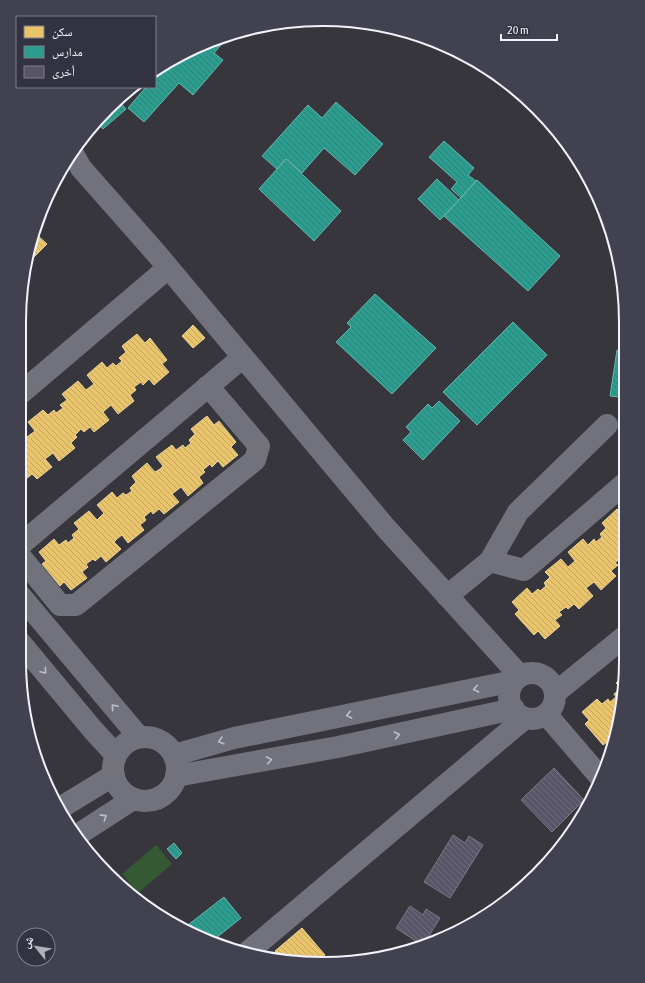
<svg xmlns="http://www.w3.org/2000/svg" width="645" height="983" font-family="'Asap Condensed','Noto Naskh Arabic',sans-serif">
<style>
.grass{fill:#355932}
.homes{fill:url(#homes-back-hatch);stroke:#ecd296}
.schools{fill:url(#schools-back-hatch);stroke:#66b6af}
.building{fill:url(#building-back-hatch);stroke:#79797f}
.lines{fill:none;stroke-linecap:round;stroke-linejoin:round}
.minor{stroke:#72727d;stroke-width:22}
.oneway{stroke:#bfbfc9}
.rim{fill:none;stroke:#f2f2fb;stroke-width:2}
</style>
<defs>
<pattern id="homes-back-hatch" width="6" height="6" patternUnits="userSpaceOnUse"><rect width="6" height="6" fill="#e9c46a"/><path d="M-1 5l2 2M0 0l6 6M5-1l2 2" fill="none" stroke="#c1a562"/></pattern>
<pattern id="schools-back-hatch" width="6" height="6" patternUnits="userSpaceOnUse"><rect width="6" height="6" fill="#2a9d8f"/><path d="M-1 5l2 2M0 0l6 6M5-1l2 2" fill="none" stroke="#358077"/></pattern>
<pattern id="building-back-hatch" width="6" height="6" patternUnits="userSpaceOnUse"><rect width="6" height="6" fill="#585568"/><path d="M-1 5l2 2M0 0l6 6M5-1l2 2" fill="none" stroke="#706e7e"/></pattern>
</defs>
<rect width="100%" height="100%" fill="#36363c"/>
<path class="grass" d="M156,845L172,864L138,893L122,874Z"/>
<path class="homes" d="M36,234L47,244L33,258L30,254Z
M193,325L205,338L193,348L182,336Z
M137,334L145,343L150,338L167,360L162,364L169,372L154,385L149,379L143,385L141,382L134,387L136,390L130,395L134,401L118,414L111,405L103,412L109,420L94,432L90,427L84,432L81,429L75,435L77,437L71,443L75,448L59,461L53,453L45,459L52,467L37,479L32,474L26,479L23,477L20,479L21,429L27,437L35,431L28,422L43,410L48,415L54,410L56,413L63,408L60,405L67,400L62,394L78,381L86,390L94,384L87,375L102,362L107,368L113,363L116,366L122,361L119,358L126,352L122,346Z
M207,416L214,425L219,421L236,442L231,447L238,455L223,467L218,461L212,467L210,464L203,470L205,472L199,477L203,483L188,496L181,487L172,494L179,502L164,514L159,509L153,514L151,511L144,517L146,520L140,525L144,530L128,543L122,535L118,538L114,542L121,549L106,562L101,556L95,561L93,559L86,564L88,567L82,572L87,578L71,590L64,582L60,586L42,564L46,561L39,552L54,539L59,545L66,540L68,543L74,538L72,535L79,529L74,523L89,511L97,520L104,513L97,505L112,492L117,498L123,493L126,495L132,491L130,488L136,482L132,476L147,463L155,472L160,469L163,466L156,457L172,445L176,450L183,445L185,448L191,443L189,440L195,434L191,429Z
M617,509L624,518V560L622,557L615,563L618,565L611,571L616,576L601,590L594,582L586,588L593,596L579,609L574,604L568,609L566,607L559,612L562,615L555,620L560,626L545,639L538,631L534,635L515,614L519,610L512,602L527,588L532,594L538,589L540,591L546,586L544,583L550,577L545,572L561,559L568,567L575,561L568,552L583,539L588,545L594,539L596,542L602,537L600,534L606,528L602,523Z
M623,676V700L610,745L607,742L603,745L585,724L589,720L582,712L597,699L602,704L608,699L610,702L616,697L614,694L621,688L616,683Z
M302,928L325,955L318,962L302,963L282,958L275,951Z"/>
<path class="schools" d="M216,40L221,45L214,53L223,60L193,95L179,83L144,122L128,108L146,87H155V76L165,65L188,50Z
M118,100L126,109L103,129L96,121Z
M336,102L383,144L355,175L324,148L302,173L286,159L277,169L262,156L308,105L322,118Z
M444,141L474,168L468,175L476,181L461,198L451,189L457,182L429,157Z
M286,159L341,211L314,241L259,189Z
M437,179L459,200L440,220L418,199Z
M477,180L560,256L528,291L444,216Z
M375,294L436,348L392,394L336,342L351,327L347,323Z
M513,322L547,355L477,425L443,392Z
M617,350L625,351V402L619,401V397L610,396Z
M439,401L460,421L423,460L403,440L411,432L406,427L428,404L432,408Z
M174,843L182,853L176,859L167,849Z
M224,897L241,918L211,942L207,941L184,928Z"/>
<path class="building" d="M554,768L584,800L552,832L521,800Z
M453,835L465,843L469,836L483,845L450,898L424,882Z
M410,906L423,915L426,909L440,918L424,944L422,945L396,928Z"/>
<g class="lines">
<path class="minor" d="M73,154L81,168L156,253L385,527L520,676
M21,393L168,268
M20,545L243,357
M20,556L60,605H76L255,460L259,446L208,386
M490,561L518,512L607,425
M19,594L139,737
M447,596L490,561L524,570L624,484
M19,641L93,730L116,755
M509 696a23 23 0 1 1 46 0a23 23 0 1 1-46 0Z
M555,693L624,637
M546,714L600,777
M113 769a32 32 0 1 1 64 0a32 32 0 1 1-64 0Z
M174,755L234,738L514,681
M176,776L338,747L514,709
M60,808L114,775
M76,836L133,799
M249,951L525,718"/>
</g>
<defs><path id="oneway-chevron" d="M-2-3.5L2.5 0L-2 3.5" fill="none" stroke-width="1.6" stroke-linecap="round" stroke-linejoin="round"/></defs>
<g class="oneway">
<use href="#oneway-chevron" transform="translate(44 671) rotate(50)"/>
<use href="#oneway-chevron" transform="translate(476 689) rotate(169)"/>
<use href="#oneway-chevron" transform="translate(114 707) rotate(-130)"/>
<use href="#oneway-chevron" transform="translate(349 715) rotate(169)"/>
<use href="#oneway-chevron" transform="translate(397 735) rotate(-12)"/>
<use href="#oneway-chevron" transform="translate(221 741) rotate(164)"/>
<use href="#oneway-chevron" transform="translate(269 760) rotate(-10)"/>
<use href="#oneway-chevron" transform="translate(104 817) rotate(-33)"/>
</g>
<path d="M0 0H645V983H0ZM322 26H323A296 296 0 0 1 619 322V661A296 296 0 0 1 323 957H322A296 296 0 0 1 26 661V322A296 296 0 0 1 322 26Z" fill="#42414f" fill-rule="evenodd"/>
<path class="rim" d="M322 26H323A296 296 0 0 1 619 322V661A296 296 0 0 1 323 957H322A296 296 0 0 1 26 661V322A296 296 0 0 1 322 26Z"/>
<rect x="16" y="16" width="140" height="72" fill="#333240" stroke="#7f7f8b"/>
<rect x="24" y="26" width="20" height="12" fill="#e9c46a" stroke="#7f7f8b"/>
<text x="52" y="36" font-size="12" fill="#f2f2fb">سكن</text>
<rect x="24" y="46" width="20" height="12" fill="#2a9d8f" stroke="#7f7f8b"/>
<text x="52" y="56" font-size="12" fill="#f2f2fb">مدارس</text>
<rect x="24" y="66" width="20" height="12" fill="#585568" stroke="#7f7f8b"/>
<text x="52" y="76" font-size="12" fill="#f2f2fb">أخرى</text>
<g transform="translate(36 947) rotate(300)"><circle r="19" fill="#333240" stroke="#7f7f8b"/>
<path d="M0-3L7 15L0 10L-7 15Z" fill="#b0b0b8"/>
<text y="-6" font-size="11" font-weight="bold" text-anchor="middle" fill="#f2f2fb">ش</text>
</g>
<path d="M501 34v6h56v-6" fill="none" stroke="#f2f2fb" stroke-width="2"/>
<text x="507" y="34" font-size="12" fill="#f2f2fb" stroke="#333240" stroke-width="3" paint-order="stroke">20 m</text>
</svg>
